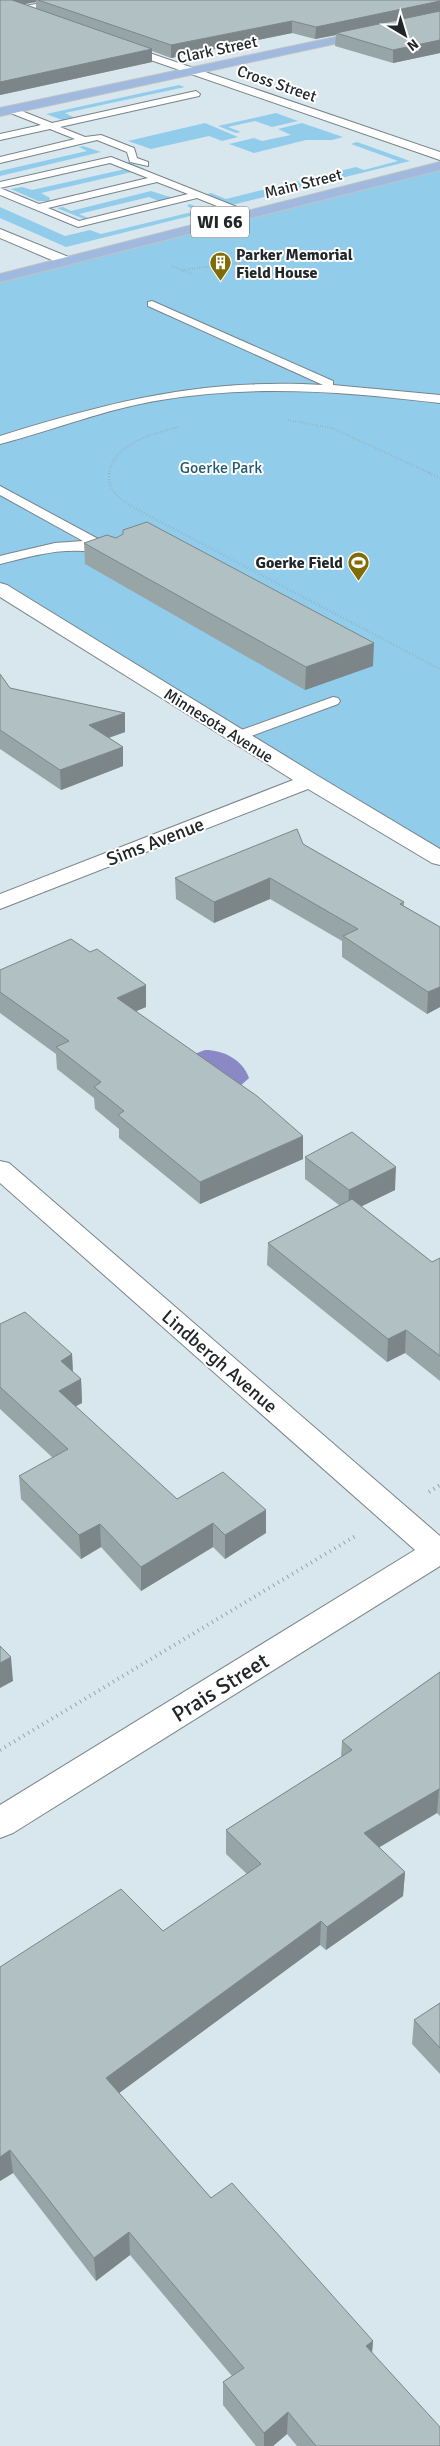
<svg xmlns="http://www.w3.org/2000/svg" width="440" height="2446" font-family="Signika,sans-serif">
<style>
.green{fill:#91cdeb}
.water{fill:#8b89c5}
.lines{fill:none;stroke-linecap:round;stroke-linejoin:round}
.service-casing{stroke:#78848a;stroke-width:2}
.minor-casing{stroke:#78848a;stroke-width:2}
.primary-casing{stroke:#c1c2c3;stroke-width:2}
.path-far2{stroke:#98a3a9;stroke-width:2;stroke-dasharray:0.5 2;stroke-linecap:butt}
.path-far1{stroke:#98a3a9;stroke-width:2.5;stroke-dasharray:0.5 2.5;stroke-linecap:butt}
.path{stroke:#98a3a9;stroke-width:4;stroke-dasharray:1 4.5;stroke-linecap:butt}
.service{fill:#fff;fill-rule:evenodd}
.minor{fill:#fff;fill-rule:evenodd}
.primary{fill:#a0b9de;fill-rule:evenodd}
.wall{fill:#98a5a7;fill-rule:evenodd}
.shaded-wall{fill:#7c8688}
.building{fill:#b1c0c2;stroke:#7c8688}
.labels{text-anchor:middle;stroke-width:4;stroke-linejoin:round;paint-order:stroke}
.far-street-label{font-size:16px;fill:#212629;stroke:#fff}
.far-poi-label{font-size:16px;font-weight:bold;fill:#212629;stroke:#fff;text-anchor:start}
.far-park-label{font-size:16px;fill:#225a74;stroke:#fff}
.shield{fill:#fff;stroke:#646769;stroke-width:1}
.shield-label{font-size:18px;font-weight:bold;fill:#212629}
.street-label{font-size:19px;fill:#212629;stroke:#fff}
.near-street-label{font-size:22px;fill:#212629;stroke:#fff}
</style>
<rect width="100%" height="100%" fill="#d8e6ed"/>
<path class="green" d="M179,85L185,87L65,113L77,119L65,121L46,114Z
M276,113L298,121L272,127L255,121L228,127L241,132L236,133L218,126Z
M205,123L238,137L222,141L209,136L151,149L128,141Z
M302,123L343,137L332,140H306L254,153L229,144L254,138L262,141L291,135L278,129Z
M357,142L410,161L232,205L207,194L211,193L226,199L356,167L364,170L398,161L351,144Z
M83,146L101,152L0,176V171L87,151L79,147Z
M122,162H128L145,169L41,193L50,198L49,201H38L11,189L22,187L32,190L130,168Z
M440,166V858L0,589V278Z
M151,191L173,198L161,202L149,197L79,214L88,218L84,219L57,208L63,207L71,211Z
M189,204L210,211L66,247L0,218V207L65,236L90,230L101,234L196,211L187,206Z"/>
<path class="water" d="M205,1050C223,1050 242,1059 249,1078L238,1088L189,1056Z"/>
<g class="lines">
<defs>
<path id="service" d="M196,91L200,94L199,96L60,127L85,137L101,135L134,148L137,158L148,162V166L130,162L127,152L97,140L0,163V157L75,139L50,129L0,140V134L41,125L8,112V108H14L52,123Z
M111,157L252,213L253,215L244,217L197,198L78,227L0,195V188L39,204L148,178L110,163L0,188V182ZM157,182L188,194L79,221L48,208Z
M152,301L333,381V385L440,395V403C347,392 254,384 161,400C105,409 54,430 0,444V436C112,401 204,378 323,385L148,306V302Z
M0,486L115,548L117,551L110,555C69,545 40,554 0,564V556L8,554L55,543L83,541L0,495Z
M333,697L338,698L340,701L338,704L243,739H233L230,736L233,733Z"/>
<path id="minor" d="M56,0H78L73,3L0,17V11Z
M117,42L440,152V160L113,47L111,45Z
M0,229L71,258L73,261L71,264H61L0,238Z
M0,583L7,585L318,776L440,849V865L432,863L308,789L0,909V894L293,780L0,597Z
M0,1161L9,1163L440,1536V1566L13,1833L0,1838V1805L415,1550L0,1183Z"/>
<path id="primary" d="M440,15V21L0,116V108Z
M440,162V170L0,282V274Z"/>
</defs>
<use href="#service" class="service-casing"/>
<use href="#minor" class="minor-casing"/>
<use href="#primary" class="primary-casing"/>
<path class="path-far2" d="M172,266L192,274
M182,270L262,260
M288,420L332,428L432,474
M109,474C113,443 153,434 178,427"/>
<path class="path-far1" d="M109,473C108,494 122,500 138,510L440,669
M429,473L440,478"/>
<path class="path" d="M429,1492L440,1485
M0,1750L357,1535"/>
<use href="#service" class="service"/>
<use href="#minor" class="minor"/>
<use href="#primary" class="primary"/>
</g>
<path class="wall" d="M0,0H440V53L393,63L335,46L336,35L315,39L292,33L171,58L152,51V62L0,95ZM36,2V8L24,4Z
M116,538L373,666L305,690L85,564L84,543Z
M0,674L10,688L125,713V732L109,738L123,747V766L61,790L0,749Z
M303,844L404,902V906L440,927V1007L427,1014L342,957V941L270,899L214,923L176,899L175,878Z
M0,970L146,1007L136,1011L303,1159L200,1204L119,1138V1129L95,1109L94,1098L57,1069L56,1054L0,1013Z
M305,1157L395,1190L361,1206L432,1262L440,1258V1381L405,1353L387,1362L267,1265L268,1243L339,1205L305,1179Z
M0,1324L72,1354L73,1372L81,1379L82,1403L75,1406L177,1499L266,1510V1533L225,1559L213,1547L141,1591L101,1547L81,1559L21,1499L19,1476L53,1458L0,1409Z
M440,1672V1816L437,1813L379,1847L405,1872L403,1896L326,1950L320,1945L119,2093L211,2198L373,2341L372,2352L440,2446H297L287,2434L273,2446H256L223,2405V2382L232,2376L130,2255L96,2281L13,2173L0,2181V1967L163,1931L247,1874L226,1854V1830L341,1757L342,1741Z
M440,2003V2074L412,2044L414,2020Z"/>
<path class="shaded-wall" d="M11,0H36V2L14,6Z
M440,1V13L336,33V35L315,39L316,27Z
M292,21V33L171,58V45Z
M440,40V53L393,63V50Z
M152,49V62L0,95V82Z
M374,643L373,666L305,690L306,667Z
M125,713V732L90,744L89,725Z
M123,747V766L61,790L60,770Z
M270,878V899L214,923V902Z
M146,985V1007L118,1019L117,998Z
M440,987V1007L427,1014L428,992Z
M303,1136V1159L200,1204V1182Z
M396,1167L395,1190L348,1213L349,1190Z
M406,1330L405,1353L387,1362L388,1339Z
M72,1354L73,1378L61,1361Z
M81,1379L82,1403L60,1415L59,1391Z
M266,1510V1533L225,1559V1535Z
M213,1523V1547L141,1591V1567Z
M100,1524L101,1547L81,1559L79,1535Z
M11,1657L13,1681L0,1688V1663Z
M439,1789L437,1813L363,1857L364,1833Z
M405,1872L403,1896L326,1950L327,1927Z
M321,1921L320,1945L107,2102L106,2078Z
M10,2150L13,2173L0,2181V2157Z
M129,2232L130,2255L96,2281L94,2258Z
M373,2341L371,2364L366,2346Z
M288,2412L287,2434L273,2446H264V2433Z"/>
<path class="building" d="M0,0H12L152,49L0,82Z
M38,0H440V1L316,27L292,21L171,45Z
M440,11V40L393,50L336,33Z
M147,522L374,643L306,667L84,543L107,535L116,538L123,534V530Z
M0,674L10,688L125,713L89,725L123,747L60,770L0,730Z
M297,829L303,844L404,902L400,904L440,927V987L428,992L343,936L358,929L270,878L214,902L175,878Z
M71,939L90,952L97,949L146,985L117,998L257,1096L303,1136L200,1182L118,1115L124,1111L94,1087L101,1082L56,1047L69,1041L0,992V970Z
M352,1132L396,1167L349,1190L305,1157Z
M352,1199L432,1262L440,1258V1356L406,1330L388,1339L268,1243Z
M25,1312L72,1354L61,1361L81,1379L59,1391L177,1499L223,1472L266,1510L225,1535L213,1523L141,1567L100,1524L79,1535L19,1476L68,1449L0,1387V1324Z
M0,1646L11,1657L0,1663Z
M440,1672V1790L439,1789L364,1833L405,1872L327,1927L321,1921L106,2078L211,2198L232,2183L373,2341L366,2346L440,2427V2446H316L288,2412L264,2433L223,2382L244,2368L129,2232L94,2258L10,2150L0,2157V1967L121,1889L163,1931L261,1864L226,1830L352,1750L342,1741Z
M440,2003V2048L414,2020Z"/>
<defs>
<symbol id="building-pin" viewBox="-11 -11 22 30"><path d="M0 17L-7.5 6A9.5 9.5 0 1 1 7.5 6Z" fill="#806b04" stroke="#fff"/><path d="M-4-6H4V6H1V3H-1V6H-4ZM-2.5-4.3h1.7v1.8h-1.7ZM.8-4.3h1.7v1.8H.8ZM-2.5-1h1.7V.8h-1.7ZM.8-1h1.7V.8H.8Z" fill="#fff"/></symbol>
<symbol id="stadium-pin" viewBox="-11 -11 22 30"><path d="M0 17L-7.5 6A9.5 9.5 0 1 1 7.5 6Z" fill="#806b04" stroke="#fff"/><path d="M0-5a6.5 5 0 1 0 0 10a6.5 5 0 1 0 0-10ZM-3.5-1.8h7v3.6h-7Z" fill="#fff"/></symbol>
</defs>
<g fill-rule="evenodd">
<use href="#building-pin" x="208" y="250" width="25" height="34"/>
<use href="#stadium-pin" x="346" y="550" width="25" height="34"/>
</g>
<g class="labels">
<g class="far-street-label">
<text transform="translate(217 49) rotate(-12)" y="6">Clark Street</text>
<text transform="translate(277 83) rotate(19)" y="6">Cross Street</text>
<text transform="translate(303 183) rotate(-14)" y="6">Main Street</text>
<text transform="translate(219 725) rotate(32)" y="6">Minnesota Avenue</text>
</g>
<g class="far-poi-label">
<text x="236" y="260">Parker Memorial<tspan x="236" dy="18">Field House</tspan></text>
<text x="343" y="568" text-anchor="end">Goerke Field</text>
</g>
<g class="far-park-label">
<text x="221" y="473">Goerke Park</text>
</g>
<rect class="shield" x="191" y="206.5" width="58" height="31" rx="4"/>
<g class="shield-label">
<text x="220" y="228">WI 66</text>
</g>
<g class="street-label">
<text transform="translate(155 841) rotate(-21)" y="7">Sims Avenue</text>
<text transform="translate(220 1361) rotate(41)" y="7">Lindbergh Avenue</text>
</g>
<g class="near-street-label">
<text transform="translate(220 1687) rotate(-32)" y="8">Prais Street</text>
</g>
</g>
<g transform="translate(405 35) rotate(142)" stroke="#ffffff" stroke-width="4" paint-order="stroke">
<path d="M0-4L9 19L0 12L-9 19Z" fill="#212629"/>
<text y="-8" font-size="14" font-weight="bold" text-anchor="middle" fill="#212629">N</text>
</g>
</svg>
